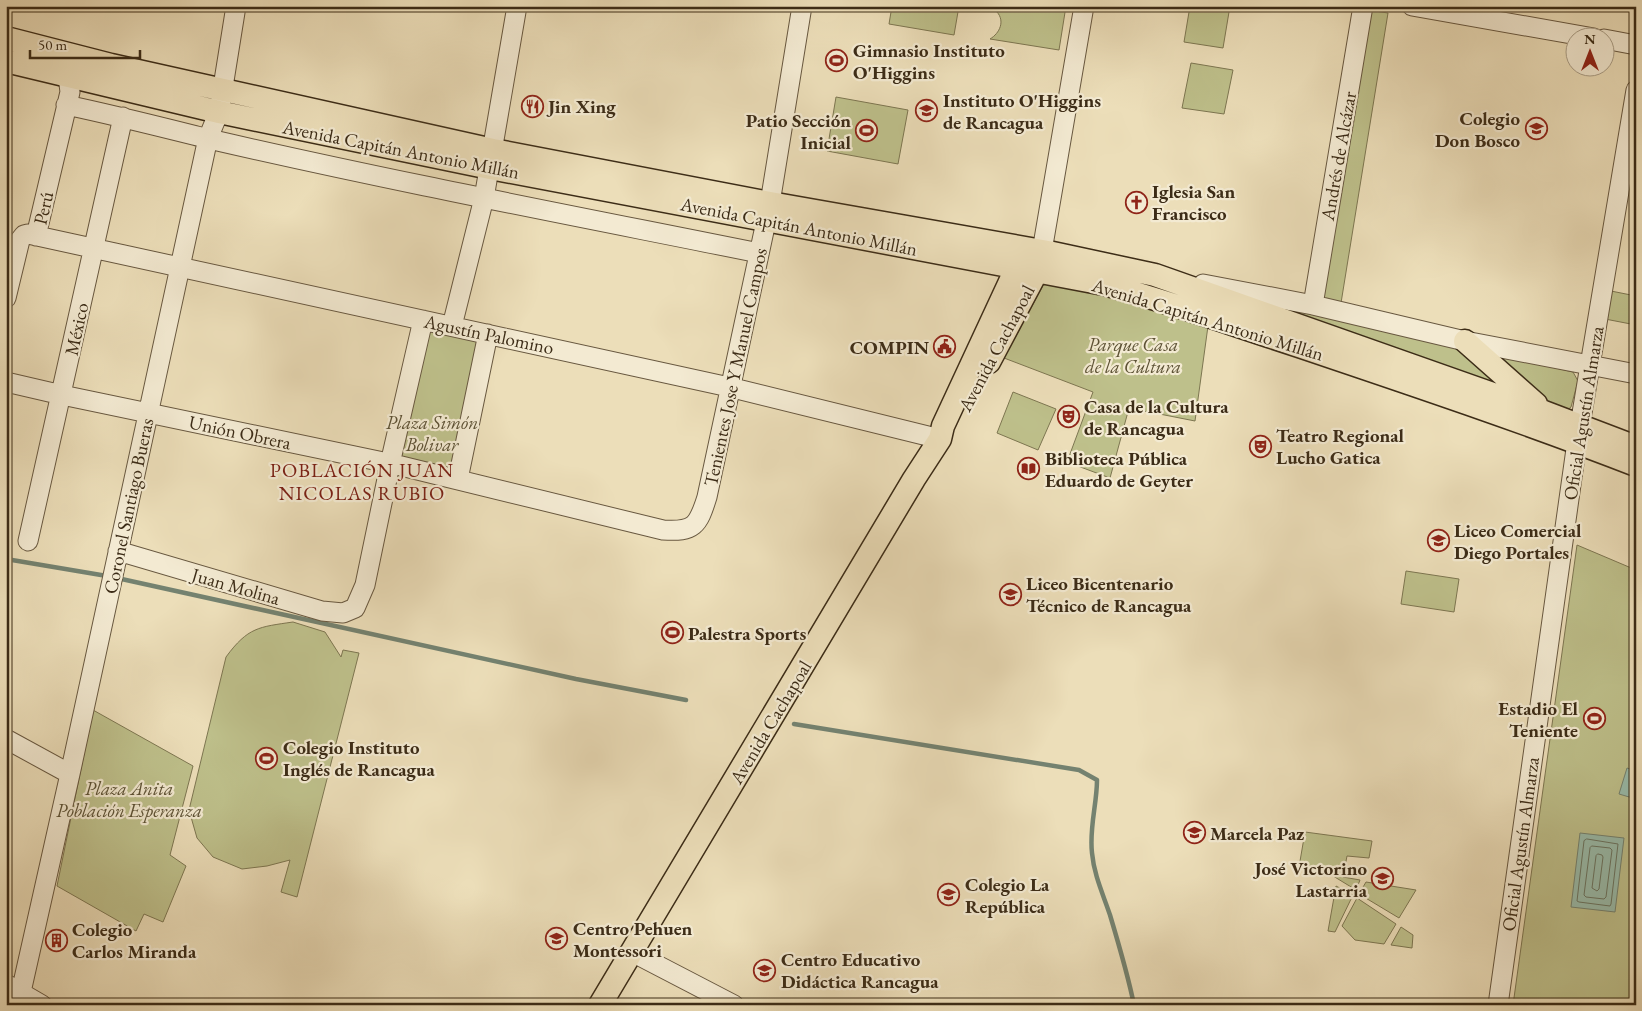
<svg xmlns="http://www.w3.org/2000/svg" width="1642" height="1011" font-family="'EB Garamond',serif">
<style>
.green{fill:#bec08b;stroke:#7d7651}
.water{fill:#99bcab;stroke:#748270}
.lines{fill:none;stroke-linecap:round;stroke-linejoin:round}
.shore{stroke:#6a7461;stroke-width:1}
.stream{stroke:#748270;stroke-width:4.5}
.minor-casing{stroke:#685840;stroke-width:21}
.major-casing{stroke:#3c2c17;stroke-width:25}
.minor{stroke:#f3ead2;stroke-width:19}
.major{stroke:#ecdeb9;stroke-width:22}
.labels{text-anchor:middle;stroke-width:4.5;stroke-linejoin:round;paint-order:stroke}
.poi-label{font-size:19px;font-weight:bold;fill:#3c2c17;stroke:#f3ead2;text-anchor:start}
.street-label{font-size:19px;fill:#3c2c17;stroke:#f3ead2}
.park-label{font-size:19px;font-style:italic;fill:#5c5134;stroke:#f3ead2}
.neighbourhood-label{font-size:20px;letter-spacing:1px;fill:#7a1f14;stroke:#f3ead2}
</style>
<rect width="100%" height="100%" fill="#ecdeb9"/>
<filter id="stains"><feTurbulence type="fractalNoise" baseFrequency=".004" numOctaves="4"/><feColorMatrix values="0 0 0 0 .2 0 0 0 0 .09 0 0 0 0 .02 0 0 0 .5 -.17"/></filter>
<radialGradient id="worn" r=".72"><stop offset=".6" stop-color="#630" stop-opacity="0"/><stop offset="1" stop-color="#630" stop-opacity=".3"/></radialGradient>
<path class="green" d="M892,6H959L954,35L889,24Z
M986,6H1066L1059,50L990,39C1000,33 1005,21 997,12C994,9 989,8 986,6Z
M1190,6H1230L1223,48L1184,42Z
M1369,10L1388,13L1341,303L1322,298Z
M1191,63L1233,70L1224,114L1182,108Z
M836,97L908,110L898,164L827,151Z
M1046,280L1134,298L1208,326L1195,421L1129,408L1110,478L1067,462L1093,392L1004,358Z
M1611,291L1636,296V325L1605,319Z
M1251,300L1456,344L1508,391Z
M427,329L482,342L454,471L395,456Z
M1491,353L1573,372L1578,381L1571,407L1565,412L1547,407Z
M1013,392L1056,409L1038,450L997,433Z
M1577,545L1636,570V1005H1513Z
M1406,571L1459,579L1454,612L1401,604Z
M293,622L325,632L341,657L343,650L359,653L297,897L281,892L290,860L267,866L242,869L213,857L197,838L189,810L226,657C248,627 259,627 293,622Z
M93,710L193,766L170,855L186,866L163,922L144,914L136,931L57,886Z
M1305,832L1372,841L1369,858L1347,856L1343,877L1360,880L1356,890L1325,871L1299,867Z
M1366,882L1416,890L1399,918L1359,894Z
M1336,886L1353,895L1335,932L1328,931Z
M1357,898L1396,924L1384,944L1355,940L1342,926Z
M1401,927L1413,935L1412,948L1391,945Z"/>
<path class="water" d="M1627,768L1636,771V799L1619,794Z
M1580,833L1624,838L1615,912L1571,907Z"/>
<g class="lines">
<path class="shore" d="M1587,839L1618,844L1611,904L1610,906L1579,902L1577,901L1584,841Z
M1592,846L1610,848L1612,850L1606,897L1604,899L1586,897L1584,895L1590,848Z
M1598,854L1602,855L1603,857L1599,889L1597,891L1592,888L1596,856Z"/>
<path class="stream" d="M6,559L107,576
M117,578L576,679L686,700
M794,724L1079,770L1097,780C1097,804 1089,828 1092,853C1094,875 1103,894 1110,915C1119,945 1128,975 1134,1005"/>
<defs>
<path id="minor" d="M1412,6L1594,38
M1604,39L1636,45
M66,105C114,115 161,127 209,139C391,181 575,216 759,253
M36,236L70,92L68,76
M1042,251L1084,6
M1203,284L1313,305L1465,341L1636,374
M6,298L20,240L24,235L28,234L729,387L940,439
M1313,305L1363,6
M452,326L484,198L517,6
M6,382L62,395L393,464L663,530C694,532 698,526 707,497L770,203L802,6
M458,479L488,334
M28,541L123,117
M118,551L322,611L343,613L355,608L365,585L392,455L423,320
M6,739L70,774
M632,952L734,1005
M6,984L42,1005
M14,1005L21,992L70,774L208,138L219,112L236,6
M1498,1005L1576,449L1636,90"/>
<path id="major" d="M6,38L111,65L493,150L770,203L1048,252L1155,275L1544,412L1636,447
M6,61L219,112L490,168L1104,284C1170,302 1234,325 1299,346C1412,384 1525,422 1636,465
M1465,341L1536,404
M989,362L1043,260
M600,1005L914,479L940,439L943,426L1009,284L1022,255"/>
</defs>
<use href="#minor" class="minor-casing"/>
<use href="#major" class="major-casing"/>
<use href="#minor" class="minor"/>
<use href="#major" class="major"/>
</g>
<defs>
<symbol id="stadium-ring" viewBox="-11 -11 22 22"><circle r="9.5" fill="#f3ead2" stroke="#8f2418" stroke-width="1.5"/><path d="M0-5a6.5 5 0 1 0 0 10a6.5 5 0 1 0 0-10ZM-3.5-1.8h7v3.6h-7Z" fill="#8f2418"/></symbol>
<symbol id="restaurant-ring" viewBox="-11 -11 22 22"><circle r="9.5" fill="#f3ead2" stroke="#8f2418" stroke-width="1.5"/><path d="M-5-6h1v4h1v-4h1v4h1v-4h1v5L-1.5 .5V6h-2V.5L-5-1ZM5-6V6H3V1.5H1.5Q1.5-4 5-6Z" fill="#8f2418"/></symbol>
<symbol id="school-ring" viewBox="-11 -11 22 22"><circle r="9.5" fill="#f3ead2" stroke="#8f2418" stroke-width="1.5"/><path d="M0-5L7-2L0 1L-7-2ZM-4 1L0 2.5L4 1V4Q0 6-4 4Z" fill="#8f2418"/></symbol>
<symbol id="church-ring" viewBox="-11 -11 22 22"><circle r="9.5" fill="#f3ead2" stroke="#8f2418" stroke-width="1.5"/><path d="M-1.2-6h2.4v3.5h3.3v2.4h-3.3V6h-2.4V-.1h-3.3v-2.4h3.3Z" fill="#8f2418"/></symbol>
<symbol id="civic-ring" viewBox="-11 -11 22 22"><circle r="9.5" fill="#f3ead2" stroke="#8f2418" stroke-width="1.5"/><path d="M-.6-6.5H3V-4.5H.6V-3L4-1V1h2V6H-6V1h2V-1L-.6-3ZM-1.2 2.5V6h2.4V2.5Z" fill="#8f2418"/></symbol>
<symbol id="theatre-ring" viewBox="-11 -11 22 22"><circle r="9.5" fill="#f3ead2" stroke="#8f2418" stroke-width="1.5"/><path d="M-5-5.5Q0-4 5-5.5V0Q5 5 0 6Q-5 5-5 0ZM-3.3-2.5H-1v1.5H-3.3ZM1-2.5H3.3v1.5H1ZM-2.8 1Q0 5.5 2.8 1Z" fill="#8f2418"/></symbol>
<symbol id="library-ring" viewBox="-11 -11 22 22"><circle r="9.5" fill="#f3ead2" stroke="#8f2418" stroke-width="1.5"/><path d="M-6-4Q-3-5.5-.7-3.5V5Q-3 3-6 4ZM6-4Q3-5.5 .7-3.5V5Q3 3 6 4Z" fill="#8f2418"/></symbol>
<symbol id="building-ring" viewBox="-11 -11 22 22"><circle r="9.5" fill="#f3ead2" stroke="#8f2418" stroke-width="1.5"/><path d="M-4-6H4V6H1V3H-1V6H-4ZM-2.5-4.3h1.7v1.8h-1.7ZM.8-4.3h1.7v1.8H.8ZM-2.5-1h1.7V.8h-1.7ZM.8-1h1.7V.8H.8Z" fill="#8f2418"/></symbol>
</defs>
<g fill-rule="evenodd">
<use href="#stadium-ring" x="824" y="48" width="25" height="25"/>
<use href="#restaurant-ring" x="520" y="94" width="25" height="25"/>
<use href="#school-ring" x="914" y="98" width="25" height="25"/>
<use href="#school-ring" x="1524" y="116" width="25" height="25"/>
<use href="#stadium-ring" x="854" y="118" width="25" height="25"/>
<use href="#church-ring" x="1124" y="190" width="25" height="25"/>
<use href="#civic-ring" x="932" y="334" width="25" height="25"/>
<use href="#theatre-ring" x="1056" y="404" width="25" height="25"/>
<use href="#theatre-ring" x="1248" y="434" width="25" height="25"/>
<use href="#library-ring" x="1016" y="456" width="25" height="25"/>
<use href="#school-ring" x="1426" y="528" width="25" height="25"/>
<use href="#school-ring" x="998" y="582" width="25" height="25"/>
<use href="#stadium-ring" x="660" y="620" width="25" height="25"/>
<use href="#stadium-ring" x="1582" y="706" width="25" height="25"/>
<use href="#stadium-ring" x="254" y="746" width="25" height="25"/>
<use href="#school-ring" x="1182" y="820" width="25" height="25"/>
<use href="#school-ring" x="1370" y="866" width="25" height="25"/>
<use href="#school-ring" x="936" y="882" width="25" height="25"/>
<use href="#school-ring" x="544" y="926" width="25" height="25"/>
<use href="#building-ring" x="44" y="928" width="25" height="25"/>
<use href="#school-ring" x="752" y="958" width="25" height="25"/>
</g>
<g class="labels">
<g class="poi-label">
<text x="853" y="57">Gimnasio Instituto<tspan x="853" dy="22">O'Higgins</tspan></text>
<text x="943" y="107">Instituto O'Higgins<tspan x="943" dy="22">de Rancagua</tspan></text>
<text x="548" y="113">Jin Xing</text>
<text x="1520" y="125" text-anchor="end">Colegio<tspan x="1520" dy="22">Don Bosco</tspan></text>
<text x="851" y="127" text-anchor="end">Patio Sección<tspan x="851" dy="22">Inicial</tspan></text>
<text x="1152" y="198">Iglesia San<tspan x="1152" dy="22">Francisco</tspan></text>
<text x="929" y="354" text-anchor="end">COMPIN</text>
<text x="1084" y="413">Casa de la Cultura<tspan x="1084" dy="22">de Rancagua</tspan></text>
<text x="1276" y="442">Teatro Regional<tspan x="1276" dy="22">Lucho Gatica</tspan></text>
<text x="1045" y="465">Biblioteca Pública<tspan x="1045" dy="22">Eduardo de Geyter</tspan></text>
<text x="1454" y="537">Liceo Comercial<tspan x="1454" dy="22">Diego Portales</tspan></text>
<text x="1026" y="590">Liceo Bicentenario<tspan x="1026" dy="22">Técnico de Rancagua</tspan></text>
<text x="688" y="640">Palestra Sports</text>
<text x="1578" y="715" text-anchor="end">Estadio El<tspan x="1578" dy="22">Teniente</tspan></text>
<text x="283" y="754">Colegio Instituto<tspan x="283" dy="22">Inglés de Rancagua</tspan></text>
<text x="1210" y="840">Marcela Paz</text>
<text x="1367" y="875" text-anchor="end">José Victorino<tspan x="1367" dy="22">Lastarria</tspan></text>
<text x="965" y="891">Colegio La<tspan x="965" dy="22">República</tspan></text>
<text x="573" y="935">Centro Pehuen<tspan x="573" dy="22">Montessori</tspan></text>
<text x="72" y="936">Colegio<tspan x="72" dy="22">Carlos Miranda</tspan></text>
<text x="781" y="966">Centro Educativo<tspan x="781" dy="22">Didáctica Rancagua</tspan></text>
</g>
<g class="street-label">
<text transform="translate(401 149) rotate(11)" y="7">Avenida Capitán Antonio Millán</text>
<text transform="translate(1338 156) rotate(-80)" y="7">Andrés de Alcázar</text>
<text transform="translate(43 208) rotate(-77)" y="7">Perú</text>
<text transform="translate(799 226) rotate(11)" y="7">Avenida Capitán Antonio Millán</text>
<text transform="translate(1208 319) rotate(17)" y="7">Avenida Capitán Antonio Millán</text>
<text transform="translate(76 329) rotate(-78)" y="7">México</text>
<text transform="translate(489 334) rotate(12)" y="7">Agustín Palomino</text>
<text transform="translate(996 348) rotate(-62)" y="7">Avenida Cachapoal</text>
<text transform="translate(735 367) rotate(-78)" y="7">Tenientes Jose Y Manuel Campos</text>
<text transform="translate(1583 413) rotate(-81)" y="7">Oficial Agustín Almarza</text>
<text transform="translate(240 432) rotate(12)" y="7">Unión Obrera</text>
<text transform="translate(128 506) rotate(-78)" y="7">Coronel Santiago Bueras</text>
<text transform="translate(236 586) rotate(16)" y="7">Juan Molina</text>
<text transform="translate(770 722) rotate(-59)" y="7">Avenida Cachapoal</text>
<text transform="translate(1520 844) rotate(-82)" y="7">Oficial Agustín Almarza</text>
</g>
<g class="park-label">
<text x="1133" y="351">Parque Casa<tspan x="1133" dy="22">de la Cultura</tspan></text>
<text x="432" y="429">Plaza Simón<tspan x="432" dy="22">Bolivar</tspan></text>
<text x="129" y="795">Plaza Anita<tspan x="129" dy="22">Población Esperanza</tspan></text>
</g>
<g class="neighbourhood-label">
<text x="362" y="477">POBLACIÓN JUAN<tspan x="362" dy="23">NICOLAS RUBIO</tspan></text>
</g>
</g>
<rect width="1642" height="1011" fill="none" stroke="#ecdeb9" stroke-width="25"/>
<rect x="8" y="8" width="1627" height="996" fill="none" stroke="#3c2c17" stroke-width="2.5"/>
<rect x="12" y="12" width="1617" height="986" fill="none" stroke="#3c2c17"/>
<g transform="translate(1590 52)"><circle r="24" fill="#f3ead2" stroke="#aa9e87"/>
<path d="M0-4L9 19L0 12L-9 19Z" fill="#8f2418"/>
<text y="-8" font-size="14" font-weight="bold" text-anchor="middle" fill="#3c2c17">N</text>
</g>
<path d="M30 50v8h110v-8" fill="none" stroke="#3c2c17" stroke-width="2.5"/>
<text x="38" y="50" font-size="15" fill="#3c2c17" stroke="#f3ead2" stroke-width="4" paint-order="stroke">50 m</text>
<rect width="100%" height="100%" filter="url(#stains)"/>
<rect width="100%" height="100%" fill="url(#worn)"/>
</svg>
